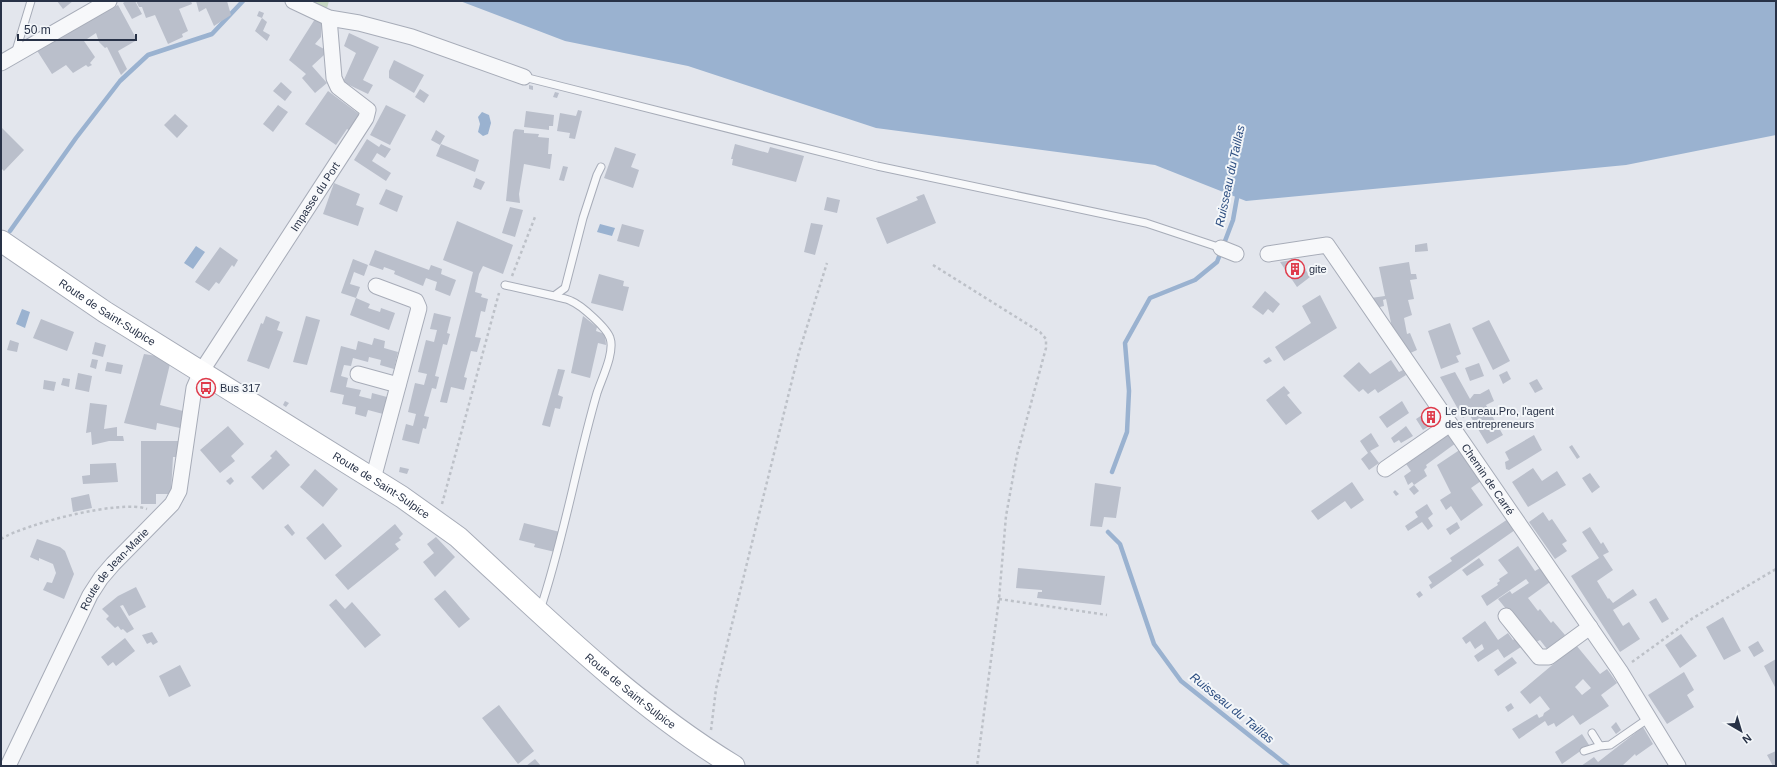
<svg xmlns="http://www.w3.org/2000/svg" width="1777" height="767" font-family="Helvetica,sans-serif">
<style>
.green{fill:#c7d8c3}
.water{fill:#9ab2d0}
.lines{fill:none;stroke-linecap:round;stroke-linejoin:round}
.stream{stroke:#9ab2d0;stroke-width:4.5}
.building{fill:#babfcb;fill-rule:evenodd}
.service-casing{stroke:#a7acb8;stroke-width:9}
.minor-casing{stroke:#a7acb8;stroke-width:17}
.secondary-casing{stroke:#a7acb8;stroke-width:23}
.path{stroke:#bdc1c8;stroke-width:2.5;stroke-dasharray:3 3;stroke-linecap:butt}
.service{stroke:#f7f8fa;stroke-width:7}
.minor{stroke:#f7f8fa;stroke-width:15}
.secondary{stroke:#fff;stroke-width:21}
.labels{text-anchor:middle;stroke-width:4;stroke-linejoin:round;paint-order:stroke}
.street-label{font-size:11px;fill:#283247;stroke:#f3f6f9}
.poi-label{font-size:11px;fill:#283247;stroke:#f3f6f9;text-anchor:start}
.water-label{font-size:12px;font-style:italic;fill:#2d4e81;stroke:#f3f6f9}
</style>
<rect width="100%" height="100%" fill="#e3e6ed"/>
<path class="green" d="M311,1H329L327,8Z"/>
<path class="water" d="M460,1H1776V135L1626,165L1246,201L1155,165L876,128L688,66L565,41Z
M482,112L489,115L491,123L488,134L483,136L478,132L480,124L478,117Z
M600,224L615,228L612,236L597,232Z
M196,246L205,252L193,269L184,263Z
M22,309L30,312L25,328L16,324Z"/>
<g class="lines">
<path class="stream" d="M10,231L76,138L120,81L148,55L212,34L243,1
M1112,472L1127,432L1129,391L1125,343L1150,298L1195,280L1217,262L1233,220L1238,192
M1108,532L1120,544L1154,644L1181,681L1288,766"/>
</g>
<path class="building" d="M57,1H73L63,9Z
M126,1H135L142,14L132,19L123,3Z
M136,1H191L192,4L179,9L188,31L182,34L183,37L168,44L155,15L146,18L142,7H139Z
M196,1H227L231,15L214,26L206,8L199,12Z
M118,5L137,40L118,51L127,69L121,75L107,47L105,48L99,42L96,33L84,41L95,57L90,63L92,65L88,67L86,65L73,73L66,65L52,74L36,49L82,23Z
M259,11L264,13L262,18L257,16Z
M262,18L267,22L263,31L270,35L267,41L255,31Z
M315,19L322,23L321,37L315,44L324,49V55L312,66L327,83L315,93L302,78L306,74L289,60Z
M349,33L379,47L363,80L373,85L368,94L343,82L356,53L344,46Z
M394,60L424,75L414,93L389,78V71Z
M281,82L292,92L285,101L273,91Z
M529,85L533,86V90L529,89Z
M420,89L429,95L424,103L415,97Z
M328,91L363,117L352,132L347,129L336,145L305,124Z
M555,92L559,93L557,98L553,97Z
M278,105L288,112L273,132L263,124Z
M386,105L406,115L390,145L370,135Z
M578,110L582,111L575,139L569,138L570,133L557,131L560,113L576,116Z
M526,111L554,115L553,126H549V130L524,127Z
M175,114L188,126L177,138L164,125Z
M1,127L24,150L4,171L1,168Z
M515,129L524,130V133L539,134L538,137L549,138L548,154H552L550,169L524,164L519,194L520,203L506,201L513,132Z
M436,130L445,136L440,145L431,140Z
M367,139L379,147L381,144L391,149L385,158L377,153L372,161L391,173L386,181L354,160Z
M441,144L479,160L475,172L436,156Z
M735,144L768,153L770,147L804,156L796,182L732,165L733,159H731Z
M615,147L636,154L631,167L639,170L633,188L604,178Z
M563,166L568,167L564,181L559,180Z
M476,178L485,182L481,190L473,187Z
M334,183L360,194L356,205L364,208L358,226L323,214Z
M386,189L403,196L397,212L379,204Z
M924,194L936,223L887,244L876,218L918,200L916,197Z
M827,197L840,200L837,213L824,210Z
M510,207L523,210L515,237L502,233Z
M457,221L513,245L503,274L483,266L479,274L475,292L482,294L481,297L488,299L485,312L481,311L475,337L481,338L477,352L471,351L464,377L467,378L464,390L451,387L447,403L440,402L473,272L443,260Z
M811,223L823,225L815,255L804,252Z
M622,224L644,230L639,247L617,241Z
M1427,243L1428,251L1415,252V245Z
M220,247L238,260L234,267L232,265L219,284L216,282L209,291L195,282Z
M375,250L429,270L431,265L442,269L441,274L456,280L450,296L435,290L437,282L426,278L423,286L394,274L395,271L384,267L383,270L369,265Z
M353,259L368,265L364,276L354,272L350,284L360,287L356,298L370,304L368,308L380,312L381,308L395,313L389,330L350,315L356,298L341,293Z
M1299,259L1310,277L1297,287L1280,262Z
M1409,262L1411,274H1416L1417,279L1410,280L1414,299L1408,300L1412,315L1404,318L1407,334L1410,333L1417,350L1406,355L1394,337L1386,299L1383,300L1384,306L1376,308L1371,298L1385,296L1379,267Z
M599,274L624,281L623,286L629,287L623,311L591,303Z
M1265,291L1280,304L1273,313L1268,309L1263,315L1252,307Z
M1320,295L1337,328L1284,361L1275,347L1311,323L1302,306Z
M434,313L451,317L447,333L450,334L447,345L443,344L435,376L439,377L436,389L432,388L424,416L429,417L426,429L423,428L419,444L402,440L406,424L413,426L416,414L408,412L415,383L424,385L427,374L418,372L426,340L434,342L437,330L430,329Z
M266,316L280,322L277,330L283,332L269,369L247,361L261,323L263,324Z
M306,316L320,320L307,365L293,362Z
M583,316L597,327L596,331L605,334L606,345L598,343L590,378L571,373Z
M41,319L74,332L67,351L33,338Z
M1489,320L1510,361L1493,370L1472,328Z
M1450,323L1461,354L1456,356L1459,362L1441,369L1428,331Z
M374,338L385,341L384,348L398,352L394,369L380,365L381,360L369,357L368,362L353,358L351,366L344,365L341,376L348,378L346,387L361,390L359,396L371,399L372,393L387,397L383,414L368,410L366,417L355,414L356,407L342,404L344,395L330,392L341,346L356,350L358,341L372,345Z
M10,340L19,343L17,352L7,350Z
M95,342L106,345L103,357L92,354Z
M144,354L157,356L170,364L160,405L183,411L180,428L157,423L156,430L124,423Z
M1269,357L1272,361L1266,364L1263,361Z
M92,359L98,360L96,369L90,367Z
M1391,360L1399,372L1403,370L1406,375L1378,393L1375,389L1368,394L1363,389L1359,392L1343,376L1359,362L1370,374Z
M107,362L123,365L121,374L105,371Z
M1479,363L1484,376L1470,381L1465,368Z
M558,369L565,370L558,395L563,397L560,409L555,408L550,427L542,425Z
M1507,371L1511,379L1503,384L1499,375Z
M1455,372L1470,399L1474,394H1480L1489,389L1494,401L1486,405L1503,435L1487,444L1469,414L1463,418L1440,377Z
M78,373L92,376L89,392L75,389Z
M63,378L70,379L69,387L61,385Z
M1537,379L1543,389L1535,393L1529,383Z
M44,380L56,382L54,391L43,389Z
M1284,386L1290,393L1287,395L1302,413L1286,425L1266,400Z
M285,401L289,403L286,407L283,405Z
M1402,401L1409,413L1387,428L1379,417Z
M90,403L107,405L104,429L117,427V436H123L124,441H109L92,445L91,432L86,433Z
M1433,408L1443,423L1434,430L1431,425L1423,430L1416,419Z
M228,426L244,444L231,456L235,461L220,473L200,450Z
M1406,426L1413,436L1401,443L1399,440L1394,443L1391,438Z
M1448,431L1456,443L1426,465L1427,467L1424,470L1427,476L1414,485L1419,491L1414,495L1409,489L1414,485L1412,482L1408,485L1404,476L1411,471L1404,461Z
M1371,433L1379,446L1370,451L1379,463L1369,470L1361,459L1368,453L1360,441Z
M1534,435L1542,450L1509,470L1506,469L1505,462L1509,460L1505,452Z
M141,441H180L178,457H173L171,492L170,494H156V504H141Z
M1572,445L1580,457L1577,459L1569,447Z
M1461,449L1481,481L1471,488L1483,505L1461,521L1451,506L1446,510L1440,500L1451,493L1437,465Z
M276,450L290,465L263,490L251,477L272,458L270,456Z
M116,463L118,482L83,484L82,476L90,475V464Z
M400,467L409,469L407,474L399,472Z
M1533,468L1542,481L1557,471L1566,485L1528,507L1512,482Z
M315,469L338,489L323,507L300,487Z
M1590,473L1600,487L1592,493L1582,478Z
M231,477L234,481L230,485L226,481Z
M1352,482L1364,500L1351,509L1345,501L1318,520L1311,511Z
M1095,483L1121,487L1116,518L1104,517L1102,527L1090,526Z
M1395,490L1399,494L1396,496L1393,492Z
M89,494L92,508L73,512L71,498Z
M1427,504L1433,514L1428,518L1433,526L1428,530L1422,522L1408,531L1405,526L1418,517L1415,512Z
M1543,512L1549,521L1552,519L1567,541L1562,544L1567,551L1555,559L1529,522Z
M1508,519L1515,530L1431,589L1429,585L1432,583L1428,577L1452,561L1450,558Z
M1457,522L1460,528L1450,535L1446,529Z
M323,523L342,546L325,560L306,538Z
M524,523L560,532L555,552L534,547L535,544L519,540Z
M288,524L295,533L292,536L284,527Z
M395,524L403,534L399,538L401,540L395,544L399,549L348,590L335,575Z
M1590,527L1601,544L1603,542L1609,552L1603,555L1613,570L1597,581L1608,599L1609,598L1613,603L1633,589L1637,595L1613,610L1623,626L1629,622L1640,639L1620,652L1571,576L1599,558L1582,532Z
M436,537L455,557L435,577L423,562L434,553L427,544Z
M37,539L60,547L65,551L74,574L64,599L43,590L47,582L52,583L56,573L53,564L39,558V561L30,557Z
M1518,546L1535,571L1540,568L1550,582L1528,598L1538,611L1540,609L1551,623L1553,621L1565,635L1547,649L1540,640L1534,643L1498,599L1510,591L1512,594L1529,583L1526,579L1487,606L1481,596L1498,585L1497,583L1500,581L1499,579L1508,573L1498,560Z
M1479,558L1484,565L1467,576L1462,570Z
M1018,568L1105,576L1101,605L1037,598L1038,592H1042V590L1016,588Z
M136,587L146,607L129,616L123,605L120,606L134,629L127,633L123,629L121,630L118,626L115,628L106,619L109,616L102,609L118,596Z
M445,590L470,619L459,628L434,599Z
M1420,591L1423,595L1419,598L1416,594Z
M1656,598L1669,619L1662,623L1649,602Z
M336,599L345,609L352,602L381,635L365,648L329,605Z
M1723,617L1741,651L1724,660L1706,627Z
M1485,621L1498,640L1508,633L1513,640L1517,637L1524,645L1504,658L1498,649L1478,662L1474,656L1484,649L1482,644L1475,649L1470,641L1466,644L1462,638Z
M152,632L158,642L153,645L151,642L147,644L142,635Z
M1681,634L1697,656L1680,668L1665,645Z
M125,638L135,651L116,666L113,662L108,666L101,657Z
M1758,641L1764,651L1754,657L1748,647Z
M1576,645L1600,674L1607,669L1617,683L1601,695L1609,706L1580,725L1573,715L1556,727L1554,723L1548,726L1545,721L1519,739L1512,729L1537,714L1539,718L1543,716L1544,713L1550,709L1540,696L1530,704L1520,692ZM1583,679L1591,688L1582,695L1575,687Z
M1512,657L1517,663L1498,676L1494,670Z
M1776,659V689L1764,666Z
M180,665L191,686L169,697L159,676Z
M1684,672L1694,690L1687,695L1694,707L1667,724L1648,695Z
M1511,703L1514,708L1508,712L1505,707Z
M499,705L534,751L518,764L482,718Z
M1616,722L1621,730L1616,734L1611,727Z
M1643,727L1653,744L1636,756L1635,754L1622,766H1581L1594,757L1598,762Z
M1582,734L1589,745L1562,764L1555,752Z
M1776,751V766H1773L1767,755Z
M535,759L541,766H526Z"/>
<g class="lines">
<defs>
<path id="service" d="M15,54L31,1
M524,77L877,166L1146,223L1221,248
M505,285L554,296L565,288L583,218L597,175L601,167
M540,610C564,539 576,465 597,393C602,378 615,352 610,338C607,328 581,305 571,301C566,298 559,298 554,296
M1592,733L1600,746L1610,745L1649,718
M1584,751L1600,746"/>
<g id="minor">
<path d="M293,1L329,18L359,23L412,37L524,77"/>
<path d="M1,63L109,1"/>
<path d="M1221,248L1236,254"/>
<path id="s1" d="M1268,254L1327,245L1620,671L1678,766"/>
<path d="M358,374L398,385"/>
<path d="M1385,469L1450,424"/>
<path d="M373,479L419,308L416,301L376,286"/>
<path d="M1506,616L1539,657H1549L1590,627"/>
<path id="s2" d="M8,766L90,595L101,578L113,564L172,504L179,491L194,388L201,372L366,118L368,110L338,87L334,78L329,18"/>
</g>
<g id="secondary">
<path id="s3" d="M1,241L105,312L402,497L458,537C546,618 632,704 734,766"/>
</g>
</defs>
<use href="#service" class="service-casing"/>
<use href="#minor" class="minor-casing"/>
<use href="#secondary" class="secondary-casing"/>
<path class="path" d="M933,265L1040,332L1046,339V348L1017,455L1006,516L999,599L977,766
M512,276L535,217
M442,504L499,293
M1,539C25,524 121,499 147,509
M999,599L1107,615
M1632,662L1693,618L1776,569
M711,730L716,689L799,352L827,263"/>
<use href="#service" class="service"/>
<use href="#minor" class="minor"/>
<use href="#secondary" class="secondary"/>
</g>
<defs>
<symbol id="building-ring" viewBox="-11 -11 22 22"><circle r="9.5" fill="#f3f6f9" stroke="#df3b4b" stroke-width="1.5"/><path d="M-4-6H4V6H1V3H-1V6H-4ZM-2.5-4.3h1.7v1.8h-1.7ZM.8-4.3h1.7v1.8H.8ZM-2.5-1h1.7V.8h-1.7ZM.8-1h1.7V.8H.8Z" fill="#df3b4b"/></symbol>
<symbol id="bus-ring" viewBox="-11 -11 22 22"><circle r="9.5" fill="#f3f6f9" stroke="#df3b4b" stroke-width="1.5"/><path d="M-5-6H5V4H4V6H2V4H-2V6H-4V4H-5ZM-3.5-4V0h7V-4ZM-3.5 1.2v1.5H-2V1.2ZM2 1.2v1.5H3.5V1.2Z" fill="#df3b4b"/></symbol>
</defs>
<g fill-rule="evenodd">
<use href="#building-ring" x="1284" y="258" width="22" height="22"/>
<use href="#bus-ring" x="195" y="377" width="22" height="22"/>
<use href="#building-ring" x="1420" y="406" width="22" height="22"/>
</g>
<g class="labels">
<g class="street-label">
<text dy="4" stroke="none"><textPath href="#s2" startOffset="658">Impasse du Port</textPath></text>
<text dy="4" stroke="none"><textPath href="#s3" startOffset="128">Route de Saint-Sulpice</textPath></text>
<text dy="4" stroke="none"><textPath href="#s1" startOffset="344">Chemin de Carré</textPath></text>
<text dy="4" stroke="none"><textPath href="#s3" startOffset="452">Route de Saint-Sulpice</textPath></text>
<text dy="4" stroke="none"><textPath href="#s2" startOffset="225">Route de Jean-Marie</textPath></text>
<text dy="4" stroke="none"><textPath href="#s3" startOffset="776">Route de Saint-Sulpice</textPath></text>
</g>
<g class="poi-label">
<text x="1309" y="273">gite</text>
<text x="220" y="392">Bus 317</text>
<text x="1445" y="415">Le Bureau.Pro, l'agent<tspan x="1445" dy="13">des entrepreneurs</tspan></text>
</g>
<g class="water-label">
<text transform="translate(1230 176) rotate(-78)" y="4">Ruisseau du Taillas</text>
<text transform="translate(1232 708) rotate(39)" y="4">Ruisseau du Taillas</text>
</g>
</g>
<rect width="1777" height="767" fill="none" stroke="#283247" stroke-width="4"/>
<g transform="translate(1741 731) rotate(142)" stroke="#f3f6f9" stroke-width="3" paint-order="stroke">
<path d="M0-3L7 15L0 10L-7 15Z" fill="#283247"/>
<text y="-6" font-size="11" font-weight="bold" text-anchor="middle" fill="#283247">N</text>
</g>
<path d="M18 34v6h118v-6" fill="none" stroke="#283247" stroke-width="2"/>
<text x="24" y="34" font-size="12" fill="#283247" stroke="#f3f6f9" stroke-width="3" paint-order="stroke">50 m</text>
</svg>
